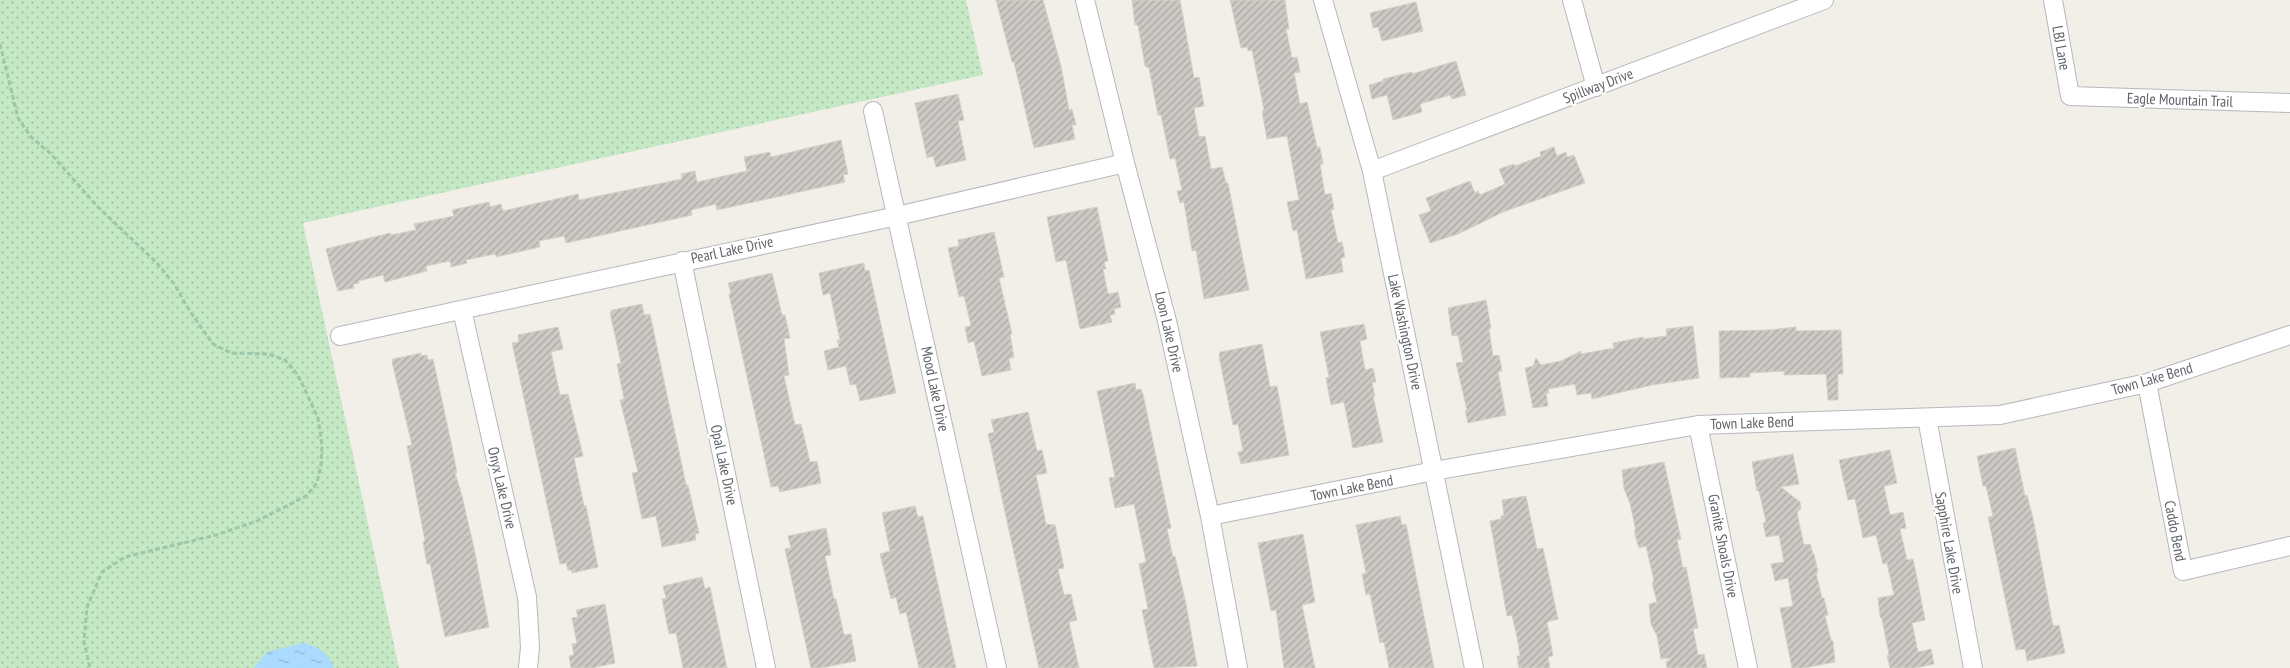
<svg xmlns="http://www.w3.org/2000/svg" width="2290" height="668" font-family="'PT Sans Narrow',sans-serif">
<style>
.grass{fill:url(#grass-dots)}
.water{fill:url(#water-ripples)}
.building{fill:url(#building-hatch);stroke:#d6d1c6}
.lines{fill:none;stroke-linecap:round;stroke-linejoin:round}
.minor-casing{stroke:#b5b8bc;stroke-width:20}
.path{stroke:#9cc7a9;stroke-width:3;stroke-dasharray:5 2.5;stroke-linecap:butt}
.minor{stroke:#fff;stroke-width:18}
.labels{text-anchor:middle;stroke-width:4;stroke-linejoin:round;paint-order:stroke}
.street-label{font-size:15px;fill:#5f6368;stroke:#fff}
</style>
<defs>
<pattern id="grass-dots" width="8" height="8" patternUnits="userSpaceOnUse" patternTransform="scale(1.25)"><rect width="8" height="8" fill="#c5e8c5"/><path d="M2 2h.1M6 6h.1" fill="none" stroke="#a3c0a4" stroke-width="1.8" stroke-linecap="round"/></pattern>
<pattern id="water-ripples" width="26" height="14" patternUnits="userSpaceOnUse" patternTransform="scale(1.25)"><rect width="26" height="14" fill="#aadaff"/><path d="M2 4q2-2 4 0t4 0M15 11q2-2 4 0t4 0" fill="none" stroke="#8eb4d2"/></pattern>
<pattern id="building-hatch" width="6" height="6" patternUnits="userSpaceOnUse" patternTransform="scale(1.25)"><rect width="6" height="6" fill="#cccac5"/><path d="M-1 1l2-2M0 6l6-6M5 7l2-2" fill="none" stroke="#a9a8a4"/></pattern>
</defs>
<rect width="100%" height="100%" fill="#f1efe8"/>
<path class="grass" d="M0,0H966L983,75L303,223L399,668H0Z"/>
<path class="water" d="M304,643C320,648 328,652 334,668H254L267,652Z"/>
<path class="building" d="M996,0H1043L1061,66L1069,110L1072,109L1076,125H1072L1075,139L1034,148L1014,62H1012Z
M1132,0H1180L1194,78L1199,77L1204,106L1194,108L1199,137L1205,136L1211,169L1222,167L1226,183H1228L1249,290L1204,299L1196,250L1192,251L1184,202L1180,203L1177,191L1182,190L1175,158L1170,159L1161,115H1158L1149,68L1145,66L1138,25H1135Z
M1230,0H1285L1289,29H1286L1292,58L1297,57L1300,72L1294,73L1300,104L1307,102L1317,147H1320L1323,164H1320L1325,195L1331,193L1334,209L1331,210L1338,243L1342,242L1345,257L1341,258L1343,272L1306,279L1297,230L1293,231L1287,202L1299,200L1287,136L1267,139L1262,111L1264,110L1252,50L1248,51L1247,47L1241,48Z
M1416,2L1423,31L1382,41L1378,27L1373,28L1370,13Z
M1456,61L1466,95L1452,99L1450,95L1420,104L1422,112L1393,120L1387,95L1372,99L1369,85L1383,81V79L1412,72V74Z
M958,94L964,120L958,121L966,160L936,167L933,156L927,158L915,103Z
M841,140L848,174L843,175L845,182L717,210L716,204L691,210L692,215L566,243L564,236L539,241L540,247L496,257L495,254L466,260L467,263L451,267L450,261L426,266L427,271L385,282L383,275L358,281L359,283L353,284L354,288L338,291L333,276L326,249L390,233L391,235L416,230L414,224L454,216L452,210L489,202L490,207L501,204L503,211L578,194L579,200L682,179L681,174L695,171L697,182L747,171L744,157L770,152L771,157Z
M1554,147L1557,156L1566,152L1567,157L1574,155L1585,183L1503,212L1458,234L1430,243L1419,215L1431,211L1426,198L1470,181L1475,193L1478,191L1480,195L1505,184L1499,169L1514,164L1515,166L1541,156L1540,152Z
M1097,207L1108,261L1104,262L1106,269H1103L1108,294L1118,292L1121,307L1114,309L1115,314L1110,315L1112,322L1080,329L1066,260L1056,262L1047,217Z
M994,232L1004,277L999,278L1012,334H1010L1014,357L1009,359L1011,370L982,376L974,341L968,343L965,327L971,326L964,296L959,297L948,248L959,246L958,240Z
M864,263L865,271L869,270L896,393L860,401L856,384L850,385L846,366L828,370L824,351L839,347L837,340H840L830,293L823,295L819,273Z
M772,273L782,315H785L790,338L784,339L789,375L784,376L795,425L801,424L810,462L817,461L821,483L780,492L778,486L771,487L729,294L731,293L728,283Z
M1486,300L1491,328L1489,329L1493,356L1499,355L1502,371L1498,372L1506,415L1468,423L1465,411L1467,410L1456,363L1463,362L1458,335L1452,336L1448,308Z
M642,304L644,315L650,314L686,485H688L699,533L695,534L696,540L662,547L656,516L642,519L632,473L638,472L620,400L624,399L617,364L621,363L610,313L612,310Z
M1364,324L1367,339L1360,341L1365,370L1373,368L1376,382H1372L1375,396H1373L1383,442L1353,448L1344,402L1331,405L1326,378L1329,377L1320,332Z
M1693,326L1699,378L1652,385L1592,399L1591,393L1577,395L1575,384L1548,389L1549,393H1546L1548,406L1533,408L1525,368L1533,366L1536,358L1541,365L1561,361L1581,351V354L1614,348L1613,343L1643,337V339L1667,336L1666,329Z
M558,327L563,349L551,352L560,395L568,394L583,456L574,458L584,506H586L598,567L572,573L571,570H568L566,563L560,564L512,343L519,342L518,335Z
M1796,327V331L1841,330L1843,374H1838V400H1828L1826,374L1784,375V371L1750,373V377L1720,378L1719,331L1769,330Z
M1262,344L1270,387L1277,386L1289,455L1241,464L1238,452L1243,451L1238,424L1233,425L1219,356L1220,352Z
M421,353V356L427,355L428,360L433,359L451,442L457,473H455L462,496L474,548L489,627L445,637L430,564H427L423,542L425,541L407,446L412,445L392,362L393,359Z
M1135,383L1136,390L1141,389L1143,394L1171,528L1167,529L1173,557L1175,556L1186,604L1197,666L1154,668L1142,610L1148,609L1139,564L1146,562L1134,504L1115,508L1109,478L1115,477L1097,391Z
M1028,412L1037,451L1042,450L1047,473L1036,475L1046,524L1055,525L1064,568L1058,569L1064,595L1071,594L1077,620L1069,622L1079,668H1039L988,434L994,432L991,420Z
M2015,448L2025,496L2027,495L2033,518L2053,626L2059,625L2065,653L2027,661L2025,649L2016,650L1988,517L1993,516L1986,486H1983L1977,456Z
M1890,450L1897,483L1884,486L1890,515L1903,512L1906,528L1900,529L1907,560L1913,559L1916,573L1925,620L1912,623L1918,652L1931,649L1934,664L1915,668H1890L1887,656L1889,655L1882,619L1880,617L1878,598L1894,595L1887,563L1883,564L1876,535L1863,538L1855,499L1848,500L1839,460Z
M1793,454L1799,484L1781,487L1800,502L1801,508L1797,513L1804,545L1810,544L1813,554H1814L1818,572L1816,573L1822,598H1824L1828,615L1825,616L1831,640L1833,641L1835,662L1804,668H1792L1780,608L1793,606L1788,578L1775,581L1771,564L1784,562L1779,535L1766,537L1763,523L1766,522L1759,491H1757L1752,462Z
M1664,462L1681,539L1677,540L1683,568L1686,567L1698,628L1693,629L1698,655L1704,654L1707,668H1667L1666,661H1669V658L1661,659L1657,636L1651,624L1649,604L1657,602L1652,583L1654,581L1646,546L1639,548L1635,535V527L1630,503L1624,489L1622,470Z
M1526,496L1537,549L1543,548L1558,619L1547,622L1553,656L1548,657L1550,668H1519L1517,656H1520L1518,642L1512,615L1507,616L1490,521L1501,519V516L1504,515L1502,500Z
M915,506L918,517L923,516L956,668H919L906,612L900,614L896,597L891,599L880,554L890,551L882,513Z
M1400,516L1402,525L1406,524L1434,668H1389L1384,642L1380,643L1370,594L1366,595L1362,574L1366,573L1356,525Z
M826,528L831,555L825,556L834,599H836L844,635L851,634L856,661L821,668H811L785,549L791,548L788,536Z
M1303,534L1315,602L1302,605L1315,668H1284L1276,610L1271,611L1258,543Z
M702,577L705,589L710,587L727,668H683L676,633L669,634L662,599L666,598L663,586Z
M605,604L615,663L592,668H571L569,656L574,655L572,644L577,643L572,618L578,617L576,610Z"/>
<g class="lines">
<defs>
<path id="minor" d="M1085,0L1125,163L1167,321L1210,516L1238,668
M1323,0L1372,171L1474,668
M1572,0L1596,87
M2053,0L2070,96L2290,103
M873,111L997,668
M1372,171L1824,0
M682,261L766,668
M462,310L527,597L530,647L528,668
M340,336L897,216L1125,163
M2147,383L2183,571L2290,546
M1927,418L1973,668
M1698,425L1748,668
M1210,516L1434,471L1698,425L2000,415L2147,383L2290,335"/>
</defs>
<use href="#minor" class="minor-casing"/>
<path class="path" d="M0,44L18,118L31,137L51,154L98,207L156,262L175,285L189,310L213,344L231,353L268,354L285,360L298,375L318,418L322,445L321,465L317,483L306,496L257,521L216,535L125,557L102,572L87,607L84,642L90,668"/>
<use href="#minor" class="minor"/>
</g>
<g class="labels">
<g class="street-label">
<text transform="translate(2061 48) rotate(80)" y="5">LBJ Lane</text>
<text transform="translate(1598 86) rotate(-21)" y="5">Spillway Drive</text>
<text transform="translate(2180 100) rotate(2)" y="5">Eagle Mountain Trail</text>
<text transform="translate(732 250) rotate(-12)" y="5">Pearl Lake Drive</text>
<text transform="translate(1169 332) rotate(77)" y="5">Loon Lake Drive</text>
<text transform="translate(1405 332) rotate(78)" y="5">Lake Washington Drive</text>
<text transform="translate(2152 379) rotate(-16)" y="5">Town Lake Bend</text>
<text transform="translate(935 389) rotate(78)" y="5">Mood Lake Drive</text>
<text transform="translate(1752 423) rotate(-2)" y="5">Town Lake Bend</text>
<text transform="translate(724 465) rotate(78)" y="5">Opal Lake Drive</text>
<text transform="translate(502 488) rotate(77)" y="5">Onyx Lake Drive</text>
<text transform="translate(1352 488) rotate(-11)" y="5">Town Lake Bend</text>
<text transform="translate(2175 531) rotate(79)" y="5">Caddo Bend</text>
<text transform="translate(1949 543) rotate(80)" y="5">Sapphire Lake Drive</text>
<text transform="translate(1723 546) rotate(79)" y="5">Granite Shoals Drive</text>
</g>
</g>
</svg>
